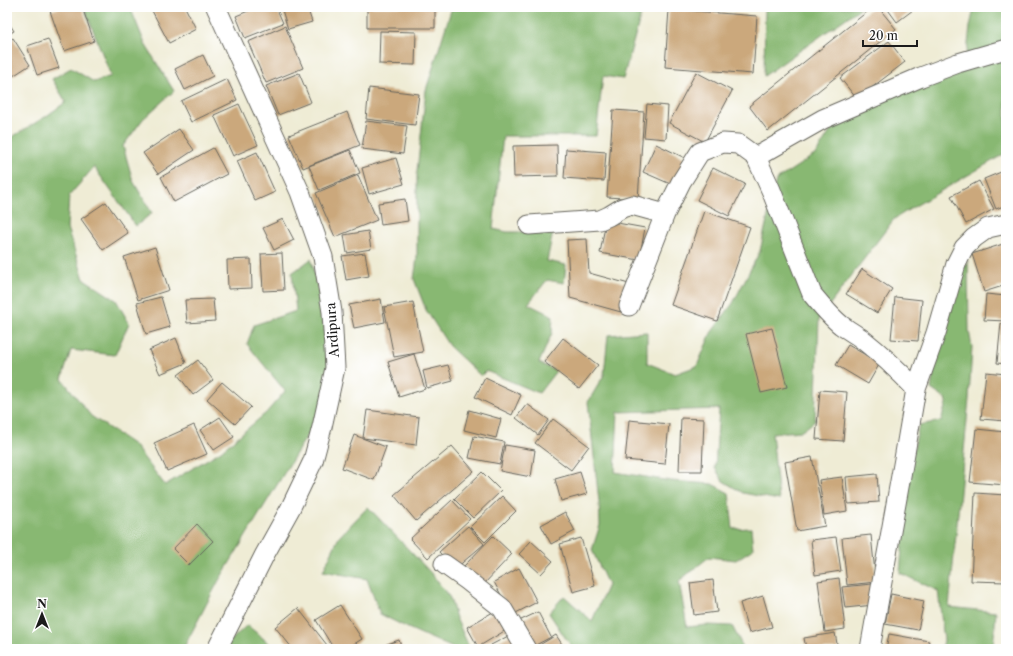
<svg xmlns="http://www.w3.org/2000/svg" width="1013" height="656" font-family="'Libre Caslon Text',serif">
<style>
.forest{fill:#88b872;stroke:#526a47}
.building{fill:#cba87c}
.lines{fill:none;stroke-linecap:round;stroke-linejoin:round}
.minor-casing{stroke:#66655d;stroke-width:21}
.minor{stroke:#fff;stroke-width:19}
.labels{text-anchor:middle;stroke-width:4;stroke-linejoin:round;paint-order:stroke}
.street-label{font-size:13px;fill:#1c1c1c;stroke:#fff}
</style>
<rect width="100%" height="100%" fill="#fff"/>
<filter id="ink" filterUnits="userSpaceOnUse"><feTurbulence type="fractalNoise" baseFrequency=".025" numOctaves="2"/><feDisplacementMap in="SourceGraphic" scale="8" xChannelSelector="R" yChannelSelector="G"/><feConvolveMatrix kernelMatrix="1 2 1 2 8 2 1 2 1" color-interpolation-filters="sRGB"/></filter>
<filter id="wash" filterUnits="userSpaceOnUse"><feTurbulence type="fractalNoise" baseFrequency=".012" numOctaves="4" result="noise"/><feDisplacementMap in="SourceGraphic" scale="16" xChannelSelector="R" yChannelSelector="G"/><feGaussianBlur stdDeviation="0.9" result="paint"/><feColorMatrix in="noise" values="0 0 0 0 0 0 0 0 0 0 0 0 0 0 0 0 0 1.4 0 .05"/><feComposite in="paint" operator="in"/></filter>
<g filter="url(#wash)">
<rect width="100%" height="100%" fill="#efecd5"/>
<path class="forest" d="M84,7H130L145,44L174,91L143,119L123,146L133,181L152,213L136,226L94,167L69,196L67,228L84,279L116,300L129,323L115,355L71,350L62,379L91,416L134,445L165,485L221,451L266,413L285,391L247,344L254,325L296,311L292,273L311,259L323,311L328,365L326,408L300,447L218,582L183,649H7V140L45,117L66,102L52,79L71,68L94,82L111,76Z
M452,7H643L623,79L603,76L596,136H503L493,229L507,232H553L547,261L566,265L564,283L547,280L528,304L553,316L552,333L539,363L556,371L539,393L486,371L481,376L449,346L426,310L414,279L417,258V171L426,90Z
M760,7H862L764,76L765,9Z
M974,7H1006V153L910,209L894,219L819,319L815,421L802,431L772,433L779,500L743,493L723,481L715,468L719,409L618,412L615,472L671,481L712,484L729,493L733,529L751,528L753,549L736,560L709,557L679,581L687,627L707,625L732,626L744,649H625L624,648L622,649H574L564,636L549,613L564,596L592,621L608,585L592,550L600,525L599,502L588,402L604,375L608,335L647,332V363L675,374L697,366L711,333L733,303L760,251L776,180L816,154L831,130L862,107L966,60L970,27Z
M968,261L969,331L972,347L969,399L949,607L996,612L993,649H942L944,640L938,591L900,573L908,475L919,425L941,421L947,400L931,389L940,330L957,280Z
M368,507L431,573L450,598L456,618L470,649H455L408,628L380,614L367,579L323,571L339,537Z
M247,625L276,649L223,648Z"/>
<g id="blocks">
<path class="building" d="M61,7H82L94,41L64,51L50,11Z
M150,7H185L196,29L169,43Z
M258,7H276L283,23L245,38L236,16Z
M281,7H307L312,22L288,29Z
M367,7H435V28H367Z
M873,7H878L896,29L768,131L749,106Z
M886,7H917L897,22Z
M669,9L757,16L753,74L665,67Z
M7,20L14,31L7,35Z
M285,26L303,68L266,83L248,42Z
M380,31L416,32L415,65L379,64Z
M13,38L30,65L13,76L7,66V42Z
M48,39L59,68L37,75L27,46Z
M889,41L905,62L857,99L840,78Z
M203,55L213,76L185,90L175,69Z
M696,72L732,91L705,142L669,123Z
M299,73L311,102L278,115L266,86Z
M227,79L237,100L191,122L181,101Z
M369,88L419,94L415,125L366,119Z
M239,104L258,145L233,156L214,115Z
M647,104L668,106L666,139L644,137Z
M613,110L644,112L638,199L607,197Z
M347,112L360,145L303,168L289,135Z
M366,121L407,126L403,154L362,149Z
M179,129L194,150L158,174L143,153Z
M656,144L687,159L675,186L643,172Z
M557,145L558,176L514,177L513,146Z
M213,148L227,174L174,202L161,177Z
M566,149L606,152L604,181L564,178Z
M350,150L360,173L319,190L309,166Z
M257,152L275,192L255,201L237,161Z
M396,158L404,184L369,194L362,168Z
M713,168L745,184L729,216L697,200Z
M1006,170V205L996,209L984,179Z
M358,175L377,220L335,237L316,193Z
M979,181L994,209L966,224L951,196Z
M405,199L408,221L381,225L378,203Z
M106,202L128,233L103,250L81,219Z
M704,211L750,227L717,321L671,305Z
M283,219L294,240L274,250L263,228Z
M606,221L645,228L639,260L600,253Z
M368,231L371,249L347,253L344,235Z
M587,239L589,273L629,284L621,312L570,298L567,240Z
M1006,243V285L984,292L972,254Z
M155,247L169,290L138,300L124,257Z
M282,253L284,290L263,291L261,254Z
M365,253L369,276L346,280L342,256Z
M251,259L252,288L228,289L227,260Z
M862,269L892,289L877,313L846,294Z
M986,294L1006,296V321L984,320Z
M161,297L170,327L146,334L137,303Z
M895,297L922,300L918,341L891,339Z
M213,299L215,321L187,323L185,300Z
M381,299L385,322L354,328L349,305Z
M413,302L423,352L394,357L384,307Z
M1001,323L1006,324V364L997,363Z
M772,328L787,387L761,393L746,334Z
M176,338L186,363L160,374L149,350Z
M563,338L598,365L579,389L544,362Z
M848,345L880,363L868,384L836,365Z
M414,354L425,389L399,397L388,362Z
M198,360L213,380L193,395L178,375Z
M448,365L453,381L427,388L423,371Z
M986,372L1006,374V421L981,419Z
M485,378L521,395L512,415L475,397Z
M222,382L251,407L235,424L207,399Z
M820,390L847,392L843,441L816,439Z
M527,404L549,420L538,435L516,418Z
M367,410L419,417L416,445L363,438Z
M469,410L501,419L496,438L464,430Z
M220,417L234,437L214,450L200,430Z
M681,418L704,419L702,471H679Z
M553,419L589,446L571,470L535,443Z
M629,420L669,424L665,464L625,460Z
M194,425L207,454L167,471L154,443Z
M976,429L1006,432V485L970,482Z
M354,435L386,447L374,480L342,468Z
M474,436L504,442L500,464L469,458Z
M505,445L535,450L531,477L500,471Z
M452,446L474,471L416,521L394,495Z
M812,457L825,526L797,531L785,462Z
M482,472L501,491L473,518L454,499Z
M580,472L587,494L561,501L555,479Z
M877,474L879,502L848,504L846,477Z
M842,477L847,511L824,515L819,480Z
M975,493L1006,495V582L971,581Z
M502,496L516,511L485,542L470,527Z
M452,500L470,519L428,558L410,539Z
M565,512L575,531L551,544L541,525Z
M197,524L213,541L189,565L173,549Z
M468,526L484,544L455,569L439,552Z
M871,535L876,582L847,585L842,538Z
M493,536L512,554L484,584L464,566Z
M836,537L841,571L815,575L811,540Z
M581,538L595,586L573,592L560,544Z
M531,541L553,561L541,574L519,554Z
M519,568L537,602L512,615L494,582Z
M839,578L845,629L825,632L818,581Z
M713,580L717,612L694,615L690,583Z
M872,584L874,605L845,608L842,587Z
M891,594L924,601L918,630L885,624Z
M763,596L772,627L749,633L740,603Z
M340,605L362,639L346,649H334L316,620Z
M298,608L327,645L321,649H293L275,627Z
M500,608L511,627L478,647L467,627Z
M538,612L551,637L532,647L519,621Z
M514,633L523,649H493L491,645Z
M835,633L838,649H806L804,638Z
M889,634L929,641L927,649H886Z
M556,635L565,649H533Z
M399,640L402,649H372Z"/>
</g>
</g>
<g filter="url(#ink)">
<use href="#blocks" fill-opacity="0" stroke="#66655d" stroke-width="1"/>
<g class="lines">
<defs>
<path id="minor" d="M216,7L300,192L323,257L332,312L335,368L322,427L313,461L290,509L265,554L217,649
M756,157L823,119L921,77L958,63L1006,49
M529,225L600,220L609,216L622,208L632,205L665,214
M629,306L665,214L681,182L700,152L723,143L738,144L756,157L771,190L812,294C821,305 830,316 841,325C848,330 855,334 862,339C881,354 899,371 916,389
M444,564L468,581L502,608L526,649
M870,649L904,459L916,389L936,333L956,264L964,248L974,238L988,228L1006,224"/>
</defs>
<use href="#minor" class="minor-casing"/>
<use href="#minor" class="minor"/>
</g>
</g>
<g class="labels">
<g class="street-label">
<text transform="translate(332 330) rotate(-94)" y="5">Ardipura</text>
</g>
</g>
<rect width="1013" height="656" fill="none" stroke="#fff" stroke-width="24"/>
<g transform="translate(42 614)" stroke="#ffffff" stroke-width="3" paint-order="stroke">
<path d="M0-3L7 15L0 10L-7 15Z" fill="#1c1c1c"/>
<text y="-6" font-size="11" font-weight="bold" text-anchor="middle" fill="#1c1c1c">N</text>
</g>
<path d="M863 40v6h54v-6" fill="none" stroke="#1c1c1c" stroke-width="2"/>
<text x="869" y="40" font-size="12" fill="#1c1c1c" stroke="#ffffff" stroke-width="3" paint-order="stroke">20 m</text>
</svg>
